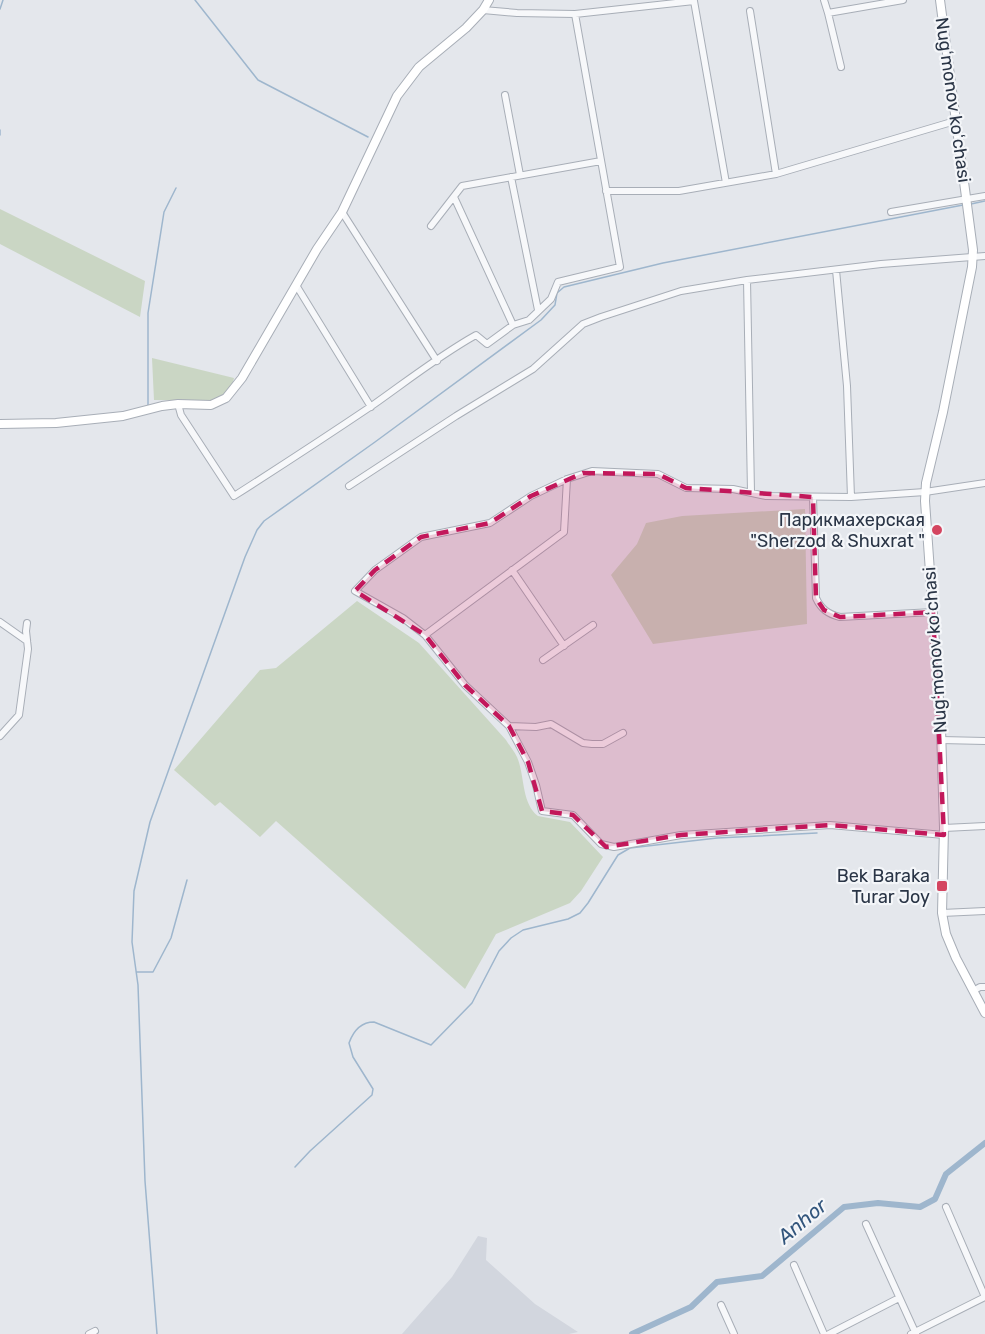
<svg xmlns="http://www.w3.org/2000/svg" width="985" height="1334" font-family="Rubik,sans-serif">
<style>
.built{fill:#d2d6de}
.green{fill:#cad6c4}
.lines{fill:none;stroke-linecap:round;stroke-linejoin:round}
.stream{stroke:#9eb6cd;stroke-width:1.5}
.canal{stroke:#9eb6cd;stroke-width:6}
.street-casing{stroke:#a8aeb7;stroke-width:8}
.secondary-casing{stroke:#a8aeb7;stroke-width:10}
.street{stroke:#f7f8fa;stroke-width:6}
.secondary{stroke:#fff;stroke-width:8}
.marked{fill:#c2185b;fill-opacity:0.2;stroke:#c2185b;stroke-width:4.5;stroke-dasharray:12 8;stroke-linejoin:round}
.poi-dot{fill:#d44560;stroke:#f4f6f9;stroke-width:2}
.labels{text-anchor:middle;stroke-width:4.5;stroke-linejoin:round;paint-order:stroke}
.street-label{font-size:18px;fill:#2a3546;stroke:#f4f6f9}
.poi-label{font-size:18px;fill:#2a3546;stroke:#f4f6f9;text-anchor:end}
.water-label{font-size:20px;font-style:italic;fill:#32557c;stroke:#f4f6f9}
</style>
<rect width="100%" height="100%" fill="#e4e7ec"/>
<path class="built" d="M478,1236L487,1238L486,1260L535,1304L578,1332L569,1334H402L452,1277Z"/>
<path class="green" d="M0,209L145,281L140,317L0,244Z
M152,358L234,378L231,390L212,401L154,400Z
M805,509L807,624L653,644L611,575L637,544L646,523L682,516Z
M357,601L419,643L506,740C509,745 514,751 517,757C525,775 521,803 538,816L570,822L603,857L581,891L570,903L496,934L465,989L276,821L260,837L220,802L215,806L174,770L260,670L276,668Z"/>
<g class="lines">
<path class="stream" d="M195,0L258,80L368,137
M0,9L3,0
M0,130V135
M971,204L985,201
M148,405V313L164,212L176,188
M136,972H153L171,938L187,880
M295,1167L310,1151L372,1095L373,1089L353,1057L349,1043C353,1032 360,1022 374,1022L431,1045L472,1003L499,951L511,938L523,930L568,919L580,913L588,903L618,855L630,848L717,838L817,833
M157,1334L145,1181L138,985L132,942L134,891L150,822L245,557L257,530L264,521L375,442L541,320L555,305L557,293L564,287L663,263L963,205"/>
<path class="canal" d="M632,1334L691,1307L717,1282L762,1276L844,1207L878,1203L920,1207L935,1199L946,1174L985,1143"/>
<defs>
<path id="street" d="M824,0L828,13
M483,10L517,13L575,14L694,1L726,183
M750,11L776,174
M841,67L828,13L903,0
M505,95L520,175
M511,177L538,310
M606,191H679L776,174L955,121
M454,197L513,325
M342,212L437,361
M891,212L985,196
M431,226L462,186L601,161
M836,270L847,386L851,497
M747,280L751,492
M296,285L371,407
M178,404L181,415L234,496C281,466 327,436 373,405C407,381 440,355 476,335L487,344L513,325L529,320L551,299L558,282L620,267L575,14
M349,486L456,416L533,369L583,324L601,317L681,291L747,280L881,264L985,256
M813,497L816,598C821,609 828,614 840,617L933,612
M512,570L564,646
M0,622L27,641
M425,635L564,532L567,479
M543,660L593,625
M509,726L528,762L536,785L542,811L573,815L601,844L614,847L681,835L830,825L944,835
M623,733L603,744H592L583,743L551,724L536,727L509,726L465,685L425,635L403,618L355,591L375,570L421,537L490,523L531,496L567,479L592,471L658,474L686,488L733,489L766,496L851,497L925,492L985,483
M0,736L19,715L28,649L26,631L27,623
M941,740L985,741
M944,828L985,826
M942,913L985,911
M973,991L980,987H985
M946,1207L985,1297
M866,1224L916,1334
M794,1265L824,1334
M721,1305L734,1334
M89,1334L95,1331
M829,1334L899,1298
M911,1334L985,1297"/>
<path id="secondary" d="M940,0L973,250L972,267L943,412L926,483L925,501L941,728L944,828L942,913L946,934L956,958L985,1013
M0,424L56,423L123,416L162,406L178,404L211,405L226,398L242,378L317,249L342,212L397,96L419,67L466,28L483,10L489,0"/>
</defs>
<use href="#street" class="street-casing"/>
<use href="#secondary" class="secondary-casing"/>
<use href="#street" class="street"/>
<use href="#secondary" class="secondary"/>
</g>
<path class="marked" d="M583,473L658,474L686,488L813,497L816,598L824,610L840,617L933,612L944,835L830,825L681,835L606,847L573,815L542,811L528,762L509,726L465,685L425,635L355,591L375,570L421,537L490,523L531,496Z"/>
<g class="poi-dot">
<circle cx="937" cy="530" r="6"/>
<rect x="936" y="880" width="12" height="12" rx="3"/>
</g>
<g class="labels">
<g class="street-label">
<text transform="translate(953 100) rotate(82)" y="6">Nugʻmonov koʻchasi</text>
<text transform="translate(935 650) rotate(-94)" y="6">Nugʻmonov koʻchasi</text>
</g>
<g class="poi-label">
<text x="925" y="526">Парикмахерская<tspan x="925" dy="21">"Sherzod &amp; Shuxrat "</tspan></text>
<text x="930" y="882">Bek Baraka<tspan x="930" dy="21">Turar Joy</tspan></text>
</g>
<g class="water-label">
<text transform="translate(802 1221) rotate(-40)" y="7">Anhor</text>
</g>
</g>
</svg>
